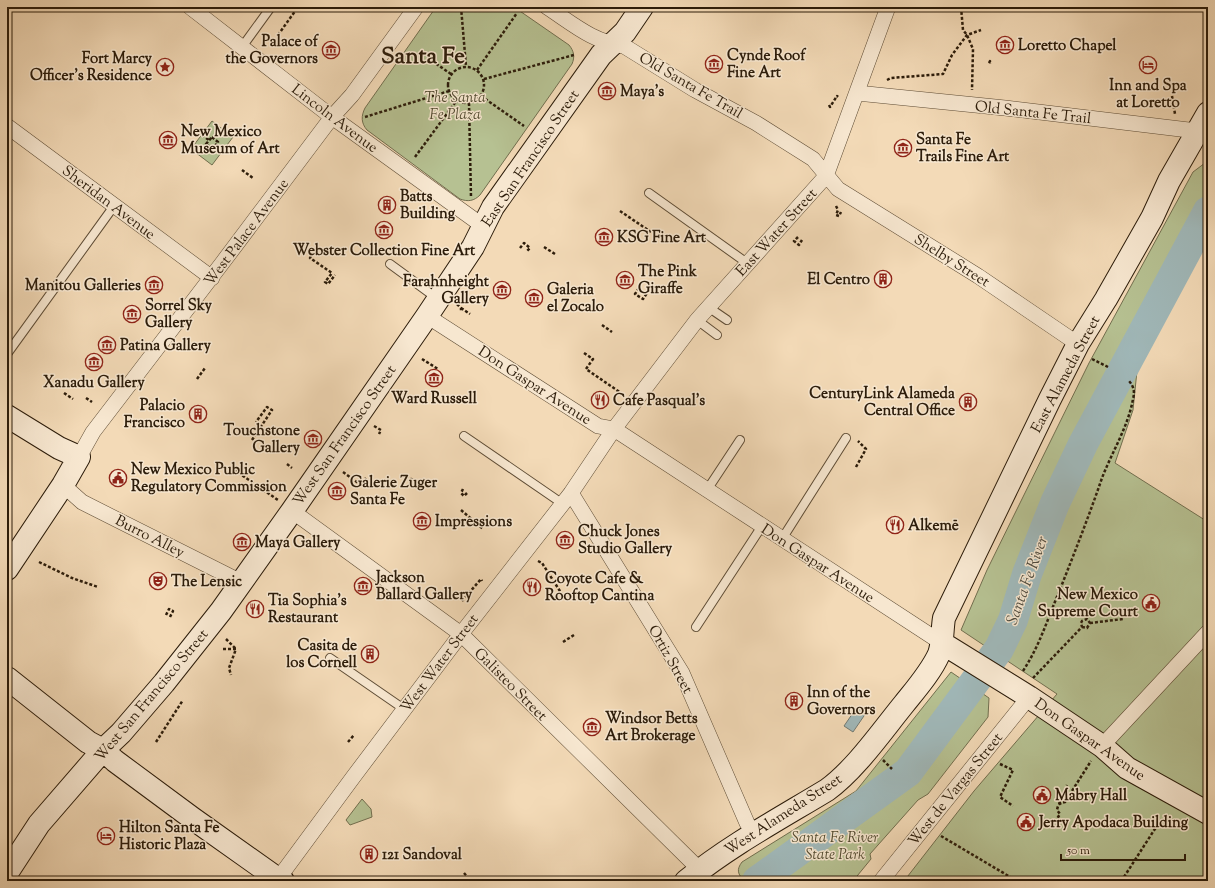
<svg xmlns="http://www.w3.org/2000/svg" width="1215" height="888" font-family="'Sorts Mill Goudy',serif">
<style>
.green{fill:#b6c192;stroke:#716e4e}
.water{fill:#a0b8b9;stroke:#727a73}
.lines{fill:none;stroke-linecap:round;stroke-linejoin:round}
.river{stroke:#a0b8b9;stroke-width:30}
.lane-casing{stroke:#5e4c35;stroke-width:10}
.street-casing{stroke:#5e4c35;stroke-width:16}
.secondary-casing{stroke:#2c1c0a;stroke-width:24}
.path{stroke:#2c1c0a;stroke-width:2.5;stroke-dasharray:3 2;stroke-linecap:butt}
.lane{stroke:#f7e7d0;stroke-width:8}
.street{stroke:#f7e7d0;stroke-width:15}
.secondary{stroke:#f7e7d0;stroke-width:22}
.labels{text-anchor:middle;stroke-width:3;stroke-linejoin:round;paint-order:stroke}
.poi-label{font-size:15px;font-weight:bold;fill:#2c1c0a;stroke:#f7e7d0;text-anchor:start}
.street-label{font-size:15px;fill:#2c1c0a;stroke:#f7e7d0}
.park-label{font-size:15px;font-style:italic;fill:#554e33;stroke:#f7e7d0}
.water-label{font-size:16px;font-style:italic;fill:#4f4b3f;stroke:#f7e7d0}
.town-label{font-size:23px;font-weight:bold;fill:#2c1c0a;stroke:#f7e7d0}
</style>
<rect width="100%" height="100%" fill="#f3dab7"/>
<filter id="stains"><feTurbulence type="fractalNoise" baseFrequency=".005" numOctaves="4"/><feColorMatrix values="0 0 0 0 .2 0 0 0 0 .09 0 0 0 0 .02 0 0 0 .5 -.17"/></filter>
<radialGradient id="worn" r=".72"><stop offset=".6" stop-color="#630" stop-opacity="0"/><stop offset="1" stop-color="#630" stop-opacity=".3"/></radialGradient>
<path class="green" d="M436,7H514L569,45C574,51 575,57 572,64L480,195C474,201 468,202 460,199L367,130C361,123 361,116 365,108Z
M212,121L233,137L212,165L191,149Z
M1208,158V230L1139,351L1133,410L1115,463L1208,522V881H904L974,791L1057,694L961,630L987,570L1089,363L1193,172L1205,163Z
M951,672L989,698L988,717L928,794L918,800L870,854L871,859L853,881H744C738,874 736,870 742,862L856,791Z
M362,799L371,809L372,817L350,825L346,820Z"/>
<path class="water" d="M857,707L866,713L853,732L844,726Z"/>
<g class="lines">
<path class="river" d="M757,881L908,772L999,649L1013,620L1027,574L1055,503L1083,444L1208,211"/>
<defs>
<path id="lane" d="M242,47L271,7
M649,193L747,263
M390,264L431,294
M708,307L727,320
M697,320L717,335
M7,354L114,206
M464,436L563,504
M707,490L740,440
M782,539L846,438
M696,627L762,526
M330,658L404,709"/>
<path id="street" d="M190,7L332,117L483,226
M547,7C573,24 593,42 624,46L695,90L756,123L813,159L838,189L978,276L1078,344
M857,93L1005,108L1197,131
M7,126L212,278
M427,316L598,426L614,429L942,643
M79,457L93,432L223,262L332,117L352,95L416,7
M63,485L82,502L241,582
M571,493L682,673L747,823L754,834
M292,511L461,634L700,870
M1102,746L1208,632
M278,879L354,776L461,634L571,493L614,429L697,320L826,176L888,7
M881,881L1029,697"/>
<path id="secondary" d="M7,416L59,448L79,457L63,485L7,569
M942,643L1029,697L1102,746L1127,768L1208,813
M7,678L88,742L103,750L115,761L192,818L278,879L283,881
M7,873L39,824L103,750L121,733L164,683L221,611L292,511L427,316L473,247L493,207L601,55L625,32L642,7
M686,881C729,846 779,819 827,790C855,770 882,731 904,704C916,689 931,672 939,654C943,643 942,630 944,618L1050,399L1078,344L1106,299L1152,218L1169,181L1208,113"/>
</defs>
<use href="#lane" class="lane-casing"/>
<use href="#street" class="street-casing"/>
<use href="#secondary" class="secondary-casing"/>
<path class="path" d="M461,7L466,66
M961,7L963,30L967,35L973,49L972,90
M278,35L298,7
M432,61L451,74
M989,63L990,61V64
M448 85a18 18 0 1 1 36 0a18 18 0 1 1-36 0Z
M477,70L517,13
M484,79L574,55
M887,80L891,78L943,74L952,55L967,35L981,30
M481,96L524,126
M1172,96L1175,114
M469,103L471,198
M829,105L830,107L837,96L838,97
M365,117L449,91
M202,135L209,140
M212,137L218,142L213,149L206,144Z
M214,148L221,153
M415,157L457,100
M242,170L253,178
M836,206L838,210L836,215L839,216L841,212
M620,211L651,232
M798,237L794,241L799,245L802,240
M544,247L555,254
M520,248L524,243L530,248L526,252
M311,256L310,258L332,273L325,282L328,284L335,275
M639,288L635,294L643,299L647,293
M457,304L461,308V311
M461,308L470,314
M602,325L612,332
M584,353L593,359L586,369L621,393
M422,359L438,369
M1092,359L1108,367
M197,379L205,368
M64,393L73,399
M86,398L92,402
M374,426L381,430L379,434
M252,440L272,410L267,407L256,422
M287,464L292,468
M230,467L278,500
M856,467L866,449L858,441
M343,472L361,485L366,478
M406,476L421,485
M463,489L461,493L464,496L467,493
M461,510L483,529
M538,561L542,563L565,599
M39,562L72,578L98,587
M462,601L481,579L482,581
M166,615L169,609L173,611L170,617
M1090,623L1123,619
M1082,627L1087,628L1090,623
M226,639L236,649
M563,642L574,635
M223,649H236L229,668L231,675
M1023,671C1040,645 1047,620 1059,592C1074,554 1089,516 1102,478C1112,452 1128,427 1133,399C1135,392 1134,386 1128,380
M1033,678L1082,627L1081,623L1082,621L1087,619L1090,623
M156,742L183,700
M348,742L354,735
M883,760L892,769
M1000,764L1013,770L1000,797L1013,806
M1059,804L1067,785
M1055,822L1060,814L1057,810C1058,805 1059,803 1065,802L1091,761
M941,836L1017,881
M464,873L471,881
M1124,877L1160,821"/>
<use href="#lane" class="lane"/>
<use href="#street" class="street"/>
<use href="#secondary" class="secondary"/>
</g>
<defs>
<symbol id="museum-ring" viewBox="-11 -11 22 22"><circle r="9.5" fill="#f7e7d0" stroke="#8f2418" stroke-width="1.5"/><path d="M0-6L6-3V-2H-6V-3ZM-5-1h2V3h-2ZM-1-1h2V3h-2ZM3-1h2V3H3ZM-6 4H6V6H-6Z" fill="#8f2418"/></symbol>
<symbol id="hotel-ring" viewBox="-11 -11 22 22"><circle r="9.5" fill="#f7e7d0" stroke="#8f2418" stroke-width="1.5"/><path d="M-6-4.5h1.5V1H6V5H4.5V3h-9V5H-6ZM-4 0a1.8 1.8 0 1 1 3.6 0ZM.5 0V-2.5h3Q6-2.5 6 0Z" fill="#8f2418"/></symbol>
<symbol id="sight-ring" viewBox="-11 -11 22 22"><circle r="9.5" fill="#f7e7d0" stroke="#8f2418" stroke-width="1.5"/><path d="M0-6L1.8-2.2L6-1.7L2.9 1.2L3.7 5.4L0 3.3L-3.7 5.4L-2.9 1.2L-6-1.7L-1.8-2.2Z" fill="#8f2418"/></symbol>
<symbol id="building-ring" viewBox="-11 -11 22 22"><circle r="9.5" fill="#f7e7d0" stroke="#8f2418" stroke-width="1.5"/><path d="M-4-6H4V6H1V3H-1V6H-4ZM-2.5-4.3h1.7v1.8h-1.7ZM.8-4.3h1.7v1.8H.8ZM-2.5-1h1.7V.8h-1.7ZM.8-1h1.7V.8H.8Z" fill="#8f2418"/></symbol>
<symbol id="restaurant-ring" viewBox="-11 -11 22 22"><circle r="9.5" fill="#f7e7d0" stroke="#8f2418" stroke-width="1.5"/><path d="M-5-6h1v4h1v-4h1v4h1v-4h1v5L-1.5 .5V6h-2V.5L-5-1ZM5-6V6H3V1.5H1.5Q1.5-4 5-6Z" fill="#8f2418"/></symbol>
<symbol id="civic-ring" viewBox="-11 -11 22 22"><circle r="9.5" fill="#f7e7d0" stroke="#8f2418" stroke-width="1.5"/><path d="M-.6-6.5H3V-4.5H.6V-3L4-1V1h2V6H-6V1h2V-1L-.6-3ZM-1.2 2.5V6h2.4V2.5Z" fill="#8f2418"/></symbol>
<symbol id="theatre-ring" viewBox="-11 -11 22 22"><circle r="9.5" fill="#f7e7d0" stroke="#8f2418" stroke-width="1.5"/><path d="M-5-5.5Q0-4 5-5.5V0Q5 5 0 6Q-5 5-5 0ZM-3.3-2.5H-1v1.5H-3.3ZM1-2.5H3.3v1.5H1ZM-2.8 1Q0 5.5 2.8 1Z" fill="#8f2418"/></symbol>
</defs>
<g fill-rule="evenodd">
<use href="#museum-ring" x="995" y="35" width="20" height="20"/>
<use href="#museum-ring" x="321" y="40" width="20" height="20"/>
<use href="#museum-ring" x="704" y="54" width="20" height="20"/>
<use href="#hotel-ring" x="1138" y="55" width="20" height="20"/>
<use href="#sight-ring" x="155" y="57" width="20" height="20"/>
<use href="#museum-ring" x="597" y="81" width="20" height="20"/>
<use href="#museum-ring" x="158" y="130" width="20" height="20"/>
<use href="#museum-ring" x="893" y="138" width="20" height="20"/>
<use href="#building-ring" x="377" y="195" width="20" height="20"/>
<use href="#museum-ring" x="374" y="220" width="20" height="20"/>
<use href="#museum-ring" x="594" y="227" width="20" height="20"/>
<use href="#building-ring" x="873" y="269" width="20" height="20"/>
<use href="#museum-ring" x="615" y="270" width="20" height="20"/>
<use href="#museum-ring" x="144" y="275" width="20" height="20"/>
<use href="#museum-ring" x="492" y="280" width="20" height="20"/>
<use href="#museum-ring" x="524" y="288" width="20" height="20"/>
<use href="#museum-ring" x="122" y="304" width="20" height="20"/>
<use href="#museum-ring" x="97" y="335" width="20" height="20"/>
<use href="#museum-ring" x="84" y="352" width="20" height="20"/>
<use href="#museum-ring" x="424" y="368" width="20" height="20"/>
<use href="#restaurant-ring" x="590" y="390" width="20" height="20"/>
<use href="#building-ring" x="958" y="392" width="20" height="20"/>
<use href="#building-ring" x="188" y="404" width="20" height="20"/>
<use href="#museum-ring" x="303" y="429" width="20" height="20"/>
<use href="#civic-ring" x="108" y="468" width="20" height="20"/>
<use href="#museum-ring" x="327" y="481" width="20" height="20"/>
<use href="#museum-ring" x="412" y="511" width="20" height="20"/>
<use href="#restaurant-ring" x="885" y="515" width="20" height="20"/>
<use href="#museum-ring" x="555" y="530" width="20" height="20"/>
<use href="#museum-ring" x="232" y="532" width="20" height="20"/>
<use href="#theatre-ring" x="148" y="571" width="20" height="20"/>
<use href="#museum-ring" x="353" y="576" width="20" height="20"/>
<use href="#restaurant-ring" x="522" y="577" width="20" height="20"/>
<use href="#civic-ring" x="1141" y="593" width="20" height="20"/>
<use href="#restaurant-ring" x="245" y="599" width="20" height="20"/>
<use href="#building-ring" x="360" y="644" width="20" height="20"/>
<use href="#building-ring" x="784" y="691" width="20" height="20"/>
<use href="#museum-ring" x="582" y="717" width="20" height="20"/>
<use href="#civic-ring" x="1032" y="785" width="20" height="20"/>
<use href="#civic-ring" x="1016" y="812" width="20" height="20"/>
<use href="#hotel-ring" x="96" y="826" width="20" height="20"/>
<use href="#building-ring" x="359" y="844" width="20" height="20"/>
</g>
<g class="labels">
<g class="poi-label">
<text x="318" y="46" text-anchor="end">Palace of<tspan x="318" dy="17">the Governors</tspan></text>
<text x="1018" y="50">Loretto Chapel</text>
<text x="727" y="60">Cynde Roof<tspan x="727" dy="17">Fine Art</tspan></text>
<text x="152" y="63" text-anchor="end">Fort Marcy<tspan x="152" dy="17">Officer's Residence</tspan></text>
<text x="1148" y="90" text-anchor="middle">Inn and Spa<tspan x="1148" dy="17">at Loretto</tspan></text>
<text x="620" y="96">Maya's</text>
<text x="181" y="136">New Mexico<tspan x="181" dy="17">Museum of Art</tspan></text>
<text x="916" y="144">Santa Fe<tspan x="916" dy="17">Trails Fine Art</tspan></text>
<text x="400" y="201">Batts<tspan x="400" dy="17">Building</tspan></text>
<text x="617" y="242">KSG Fine Art</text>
<text x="384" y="255" text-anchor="middle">Webster Collection Fine Art</text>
<text x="638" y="276">The Pink<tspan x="638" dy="17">Giraffe</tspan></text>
<text x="870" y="284" text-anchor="end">El Centro</text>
<text x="489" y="286" text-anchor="end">Farahnheight<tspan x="489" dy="17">Gallery</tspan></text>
<text x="141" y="290" text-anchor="end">Manitou Galleries</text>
<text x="547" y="294">Galeria<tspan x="547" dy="17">el Zocalo</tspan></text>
<text x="145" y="310">Sorrel Sky<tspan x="145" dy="17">Gallery</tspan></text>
<text x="120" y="350">Patina Gallery</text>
<text x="94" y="387" text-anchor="middle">Xanadu Gallery</text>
<text x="955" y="398" text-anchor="end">CenturyLink Alameda<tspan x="955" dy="17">Central Office</tspan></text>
<text x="434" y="403" text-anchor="middle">Ward Russell</text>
<text x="613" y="405">Cafe Pasqual's</text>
<text x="185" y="410" text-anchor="end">Palacio<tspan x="185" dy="17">Francisco</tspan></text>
<text x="300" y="435" text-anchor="end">Touchstone<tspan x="300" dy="17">Gallery</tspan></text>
<text x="131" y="474">New Mexico Public<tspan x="131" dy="17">Regulatory Commission</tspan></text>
<text x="350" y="487">Galerie Zuger<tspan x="350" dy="17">Santa Fe</tspan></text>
<text x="435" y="526">Impressions</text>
<text x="908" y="530">Alkemē</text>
<text x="578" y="536">Chuck Jones<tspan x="578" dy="17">Studio Gallery</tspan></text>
<text x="255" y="547">Maya Gallery</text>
<text x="376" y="582">Jackson<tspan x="376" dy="17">Ballard Gallery</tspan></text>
<text x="545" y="583">Coyote Cafe &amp;<tspan x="545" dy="17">Rooftop Cantina</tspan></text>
<text x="171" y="586">The Lensic</text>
<text x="1138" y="599" text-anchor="end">New Mexico<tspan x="1138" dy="17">Supreme Court</tspan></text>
<text x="268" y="605">Tia Sophia's<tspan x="268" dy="17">Restaurant</tspan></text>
<text x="357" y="650" text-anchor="end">Casita de<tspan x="357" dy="17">los Cornell</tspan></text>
<text x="807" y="697">Inn of the<tspan x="807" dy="17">Governors</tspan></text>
<text x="605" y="723">Windsor Betts<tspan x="605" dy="17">Art Brokerage</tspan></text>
<text x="1055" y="800">Mabry Hall</text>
<text x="1039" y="827">Jerry Apodaca Building</text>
<text x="119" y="832">Hilton Santa Fe<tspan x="119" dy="17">Historic Plaza</tspan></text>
<text x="382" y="859">121 Sandoval</text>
</g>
<g class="street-label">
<text transform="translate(691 85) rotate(30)" y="5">Old Santa Fe Trail</text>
<text transform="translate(1033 112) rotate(6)" y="5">Old Santa Fe Trail</text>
<text transform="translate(335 118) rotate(37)" y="5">Lincoln Avenue</text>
<text transform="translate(530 158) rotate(-56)" y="5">East San Francisco Street</text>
<text transform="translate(109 202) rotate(37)" y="5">Sheridan Avenue</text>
<text transform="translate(246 232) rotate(-53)" y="5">West Palace Avenue</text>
<text transform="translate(776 232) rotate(-48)" y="5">East Water Street</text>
<text transform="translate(952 260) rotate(32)" y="5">Shelby Street</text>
<text transform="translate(1065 374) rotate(-62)" y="5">East Alameda Street</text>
<text transform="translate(535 385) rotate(33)" y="5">Don Gaspar Avenue</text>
<text transform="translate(344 435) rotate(-55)" y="5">West San Francisco Street</text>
<text transform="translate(150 536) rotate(27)" y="5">Burro Alley</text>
<text transform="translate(818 563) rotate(33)" y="5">Don Gaspar Avenue</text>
<text transform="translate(671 659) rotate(61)" y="5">Ortiz Street</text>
<text transform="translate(439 663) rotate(-53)" y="5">West Water Street</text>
<text transform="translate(511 684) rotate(45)" y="5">Galisteo Street</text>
<text transform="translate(151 695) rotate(-50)" y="5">West San Francisco Street</text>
<text transform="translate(1090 739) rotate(35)" y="5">Don Gaspar Avenue</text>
<text transform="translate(955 789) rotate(-51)" y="5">West de Vargas Street</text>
<text transform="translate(783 814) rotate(-33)" y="5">West Alameda Street</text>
</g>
<g class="park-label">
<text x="455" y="102">The Santa<tspan x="455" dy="17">Fe Plaza</tspan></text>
<text x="835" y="842">Santa Fe River<tspan x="835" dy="17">State Park</tspan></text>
</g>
<g class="water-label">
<text transform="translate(1026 580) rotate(-70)" y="6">Santa Fe River</text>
</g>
<g class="town-label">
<text x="423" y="63">Santa Fe</text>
</g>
</g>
<rect width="1215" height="888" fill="none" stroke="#f3dab7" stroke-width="24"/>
<rect x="8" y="8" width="1199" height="872" fill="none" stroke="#2c1c0a" stroke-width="2"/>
<rect x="12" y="12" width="1191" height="864" fill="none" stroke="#2c1c0a"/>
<path d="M1061 854v6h124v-6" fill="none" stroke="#2c1c0a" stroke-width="2"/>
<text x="1067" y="854" font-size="12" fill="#2c1c0a" stroke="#f7e7d0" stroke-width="3" paint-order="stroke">50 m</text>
<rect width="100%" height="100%" filter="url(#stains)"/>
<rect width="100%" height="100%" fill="url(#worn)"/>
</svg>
